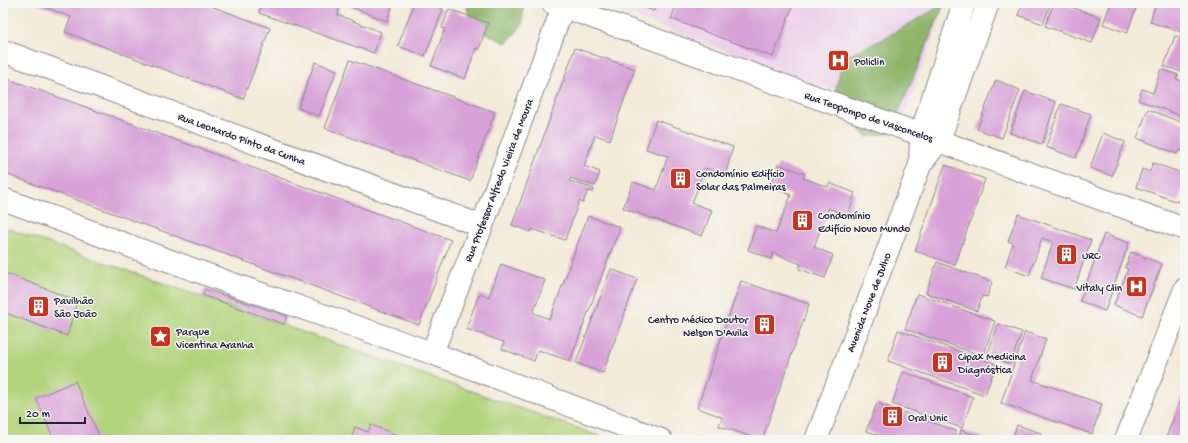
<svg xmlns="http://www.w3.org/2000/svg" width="1188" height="443" font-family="'Gochi Hand',sans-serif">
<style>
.built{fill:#ecd1ea}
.green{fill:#b3d37b;stroke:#6a7a5b}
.forest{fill:#8eb56b;stroke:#586c53}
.building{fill:#d8a2d8}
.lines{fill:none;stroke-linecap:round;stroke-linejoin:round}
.minor-casing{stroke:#8a868a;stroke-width:24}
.major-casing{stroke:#8a868a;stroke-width:24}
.minor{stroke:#fff;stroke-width:22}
.major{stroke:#fff;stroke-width:22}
.labels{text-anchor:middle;stroke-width:3;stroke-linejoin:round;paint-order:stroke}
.poi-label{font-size:11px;fill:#22223b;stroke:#f6f6f2;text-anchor:start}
.street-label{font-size:11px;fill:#22223b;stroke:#f6f6f2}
</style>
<rect width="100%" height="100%" fill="#f6f6f2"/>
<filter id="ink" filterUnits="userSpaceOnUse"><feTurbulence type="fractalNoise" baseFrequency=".025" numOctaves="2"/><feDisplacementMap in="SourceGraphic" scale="8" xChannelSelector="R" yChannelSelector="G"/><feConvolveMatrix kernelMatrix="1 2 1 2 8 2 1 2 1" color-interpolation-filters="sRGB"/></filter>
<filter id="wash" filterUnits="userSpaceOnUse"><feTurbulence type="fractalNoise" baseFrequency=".012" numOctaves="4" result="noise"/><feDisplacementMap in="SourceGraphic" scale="16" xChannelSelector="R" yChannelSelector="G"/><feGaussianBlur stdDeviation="0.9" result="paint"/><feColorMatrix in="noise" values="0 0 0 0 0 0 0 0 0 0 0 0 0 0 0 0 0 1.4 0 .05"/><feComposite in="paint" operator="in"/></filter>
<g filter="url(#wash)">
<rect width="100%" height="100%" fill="#f3ead8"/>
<path class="built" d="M604,3H946L904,116L603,5Z"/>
<path class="green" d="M3,227L611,440H3Z"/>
<path class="forest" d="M469,3H524L522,26L506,43L476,28L467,9Z
M944,4L890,133L867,137L834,98L843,58L879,41Z"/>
<g id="blocks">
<path class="building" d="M34,3H203L270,28L243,99L65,32L71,17Z
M262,3H303L312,6L313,3H340L338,15L381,32L374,53L259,13Z
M341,3H393L387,21Z
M414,3H426L443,9L425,56L398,46Z
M632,3H657L654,11Z
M677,3H794L773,57L671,19Z
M1023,3H1051L1043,24L1018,15Z
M1054,3H1061L1101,18L1092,43L1045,26Z
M1111,3H1138L1127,33L1103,24Z
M1156,3H1185V33L1150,22Z
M449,9L488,23L479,49L476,48L465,79L431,66L445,29L442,28Z
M1175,36L1185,40V73L1164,66Z
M575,48L635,69L610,140L595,135L584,166L600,172L595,186L570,178L569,181L594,189L593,192L588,191L583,203L579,201L565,240L532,229L531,232L512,225Z
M350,60L495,112L470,181L325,128Z
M315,62L337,70L319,116L298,108Z
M1161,69L1178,75L1176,79L1185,82V117L1138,100L1142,89L1153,93Z
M3,77L451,240L419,325L3,173Z
M996,80L1020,90L1002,138L977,129Z
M1025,91L1056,102L1042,144L1010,133Z
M1061,104L1091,114L1076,158L1046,147Z
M1148,109L1185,124V152L1179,150L1177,154L1137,138Z
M656,120L733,147L725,176L705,168L692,203L712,210L702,236L623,208L633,182L656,190L668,156L646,149Z
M1103,133L1125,142L1112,176L1090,168Z
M1153,163L1185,174V182L1178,202L1136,187L1142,169L1150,172Z
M778,164L805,174L803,178L828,187L829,183L855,193L848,216L828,208L814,247L833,255L825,278L799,269L801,264L773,253L772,259L748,250L756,226L776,233L791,195L771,187Z
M945,165L985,179L955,265L915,251Z
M1018,214L1091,240L1074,289L1041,278L1053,242L1042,238L1029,276L1005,267L1013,243L1008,241Z
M588,216L620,227L570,361L538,350L534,361L502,349L504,342L466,329L479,294L489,297L501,264L545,280L533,313L550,319Z
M1104,234L1129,243L1105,311L1080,301Z
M1131,252L1162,264L1142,316L1114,305L1128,269L1125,268Z
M937,262L992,282L987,297L982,296L977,311L926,293Z
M611,269L637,279L603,373L576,363Z
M3,272L77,301L67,336L3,312Z
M741,281L809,304L762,440L719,426L722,417L697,408Z
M205,289L287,316L284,324L202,295Z
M917,294L995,321L983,356L905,329Z
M998,324L1022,332L1010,364L987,356Z
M898,330L996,364L985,395L888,361Z
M1025,332L1046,339L1032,380L1102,404L1092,434L1001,403Z
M903,372L973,397L962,428L892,404Z
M75,381L101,440H54L36,398Z
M1185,387V440H1165L1174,417Z
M877,403L956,431L953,440H893L866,431Z
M371,425L411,440H351L355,427L368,432Z
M1017,425L1041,433L1038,440H1012Z
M961,430L989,440H958Z"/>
</g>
</g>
<g filter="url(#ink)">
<use href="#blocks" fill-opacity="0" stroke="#8a868a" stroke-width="1"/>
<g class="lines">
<defs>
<path id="minor" d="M553,3L1185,229
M3,51L482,226
M432,353L482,226L563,7
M1126,440L1185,289"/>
<path id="major" d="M920,165L921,134L964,3
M3,199L227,282L432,353L661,440
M816,440L920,165L939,140L988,3"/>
</defs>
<use href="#minor" class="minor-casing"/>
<use href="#major" class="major-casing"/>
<use href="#minor" class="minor"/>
<use href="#major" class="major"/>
</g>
</g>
<defs>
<symbol id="hospital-square" viewBox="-11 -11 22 22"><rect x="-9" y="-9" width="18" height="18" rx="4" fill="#c8321e" stroke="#f6f6f2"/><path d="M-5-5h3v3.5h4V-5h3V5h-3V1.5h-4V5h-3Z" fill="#fff"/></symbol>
<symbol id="building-square" viewBox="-11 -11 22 22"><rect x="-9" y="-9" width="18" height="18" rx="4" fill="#c8321e" stroke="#f6f6f2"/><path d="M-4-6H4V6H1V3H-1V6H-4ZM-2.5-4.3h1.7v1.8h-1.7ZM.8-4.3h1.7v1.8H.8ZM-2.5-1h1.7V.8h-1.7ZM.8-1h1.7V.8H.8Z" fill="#fff"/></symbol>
<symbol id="sight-square" viewBox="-11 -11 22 22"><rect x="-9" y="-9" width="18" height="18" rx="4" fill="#c8321e" stroke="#f6f6f2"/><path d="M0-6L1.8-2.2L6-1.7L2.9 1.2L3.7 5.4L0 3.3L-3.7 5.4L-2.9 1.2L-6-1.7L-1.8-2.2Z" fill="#fff"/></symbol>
</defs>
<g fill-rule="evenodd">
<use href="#hospital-square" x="826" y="48" width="25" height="25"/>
<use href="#building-square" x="668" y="166" width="25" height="25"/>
<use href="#building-square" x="790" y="208" width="25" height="25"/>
<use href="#building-square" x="1054" y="242" width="25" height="25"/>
<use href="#hospital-square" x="1124" y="274" width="25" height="25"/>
<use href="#building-square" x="26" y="294" width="25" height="25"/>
<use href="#building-square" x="752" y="312" width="25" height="25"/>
<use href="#sight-square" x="148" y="324" width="25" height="25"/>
<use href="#building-square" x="930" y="350" width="25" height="25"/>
<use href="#building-square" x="880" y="404" width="25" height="25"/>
</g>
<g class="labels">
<g class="poi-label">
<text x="854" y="65">Policlin</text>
<text x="696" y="177">Condomínio Edifício<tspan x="696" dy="13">Solar das Palmeiras</tspan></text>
<text x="818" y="219">Condomínio<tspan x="818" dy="13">Edifício Novo Mundo</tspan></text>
<text x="1082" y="259">URC</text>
<text x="1122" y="291" text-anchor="end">Vitaly Clin</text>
<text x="54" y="304">Pavilhão<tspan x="54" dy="13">São João</tspan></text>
<text x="748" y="323" text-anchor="end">Centro Médico Doutor<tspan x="748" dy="13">Nelson D'Avila</tspan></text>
<text x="176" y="335">Parque<tspan x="176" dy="13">Vicentina Aranha</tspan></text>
<text x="958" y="360">Cipax Medicina<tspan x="958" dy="13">Diagnóstica</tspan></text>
<text x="908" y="421">Oral Unic</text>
</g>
<g class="street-label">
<text transform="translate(869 116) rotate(19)" y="4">Rua Teopompo de Vasconcelos</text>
<text transform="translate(242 138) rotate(20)" y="4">Rua Leonardo Pinto da Cunha</text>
<text transform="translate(498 180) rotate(-69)" y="4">Rua Professor Alfredo Vieira de Moura</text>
<text transform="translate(868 302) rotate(-69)" y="4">Avenida Nove de Julho</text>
</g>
</g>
<rect width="1188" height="443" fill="none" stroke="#f6f6f2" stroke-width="16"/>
<path d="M20 417v6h65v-6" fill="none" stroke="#22223b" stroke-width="2"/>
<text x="26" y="417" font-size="12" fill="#22223b" stroke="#f6f6f2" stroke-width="3" paint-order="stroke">20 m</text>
</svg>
